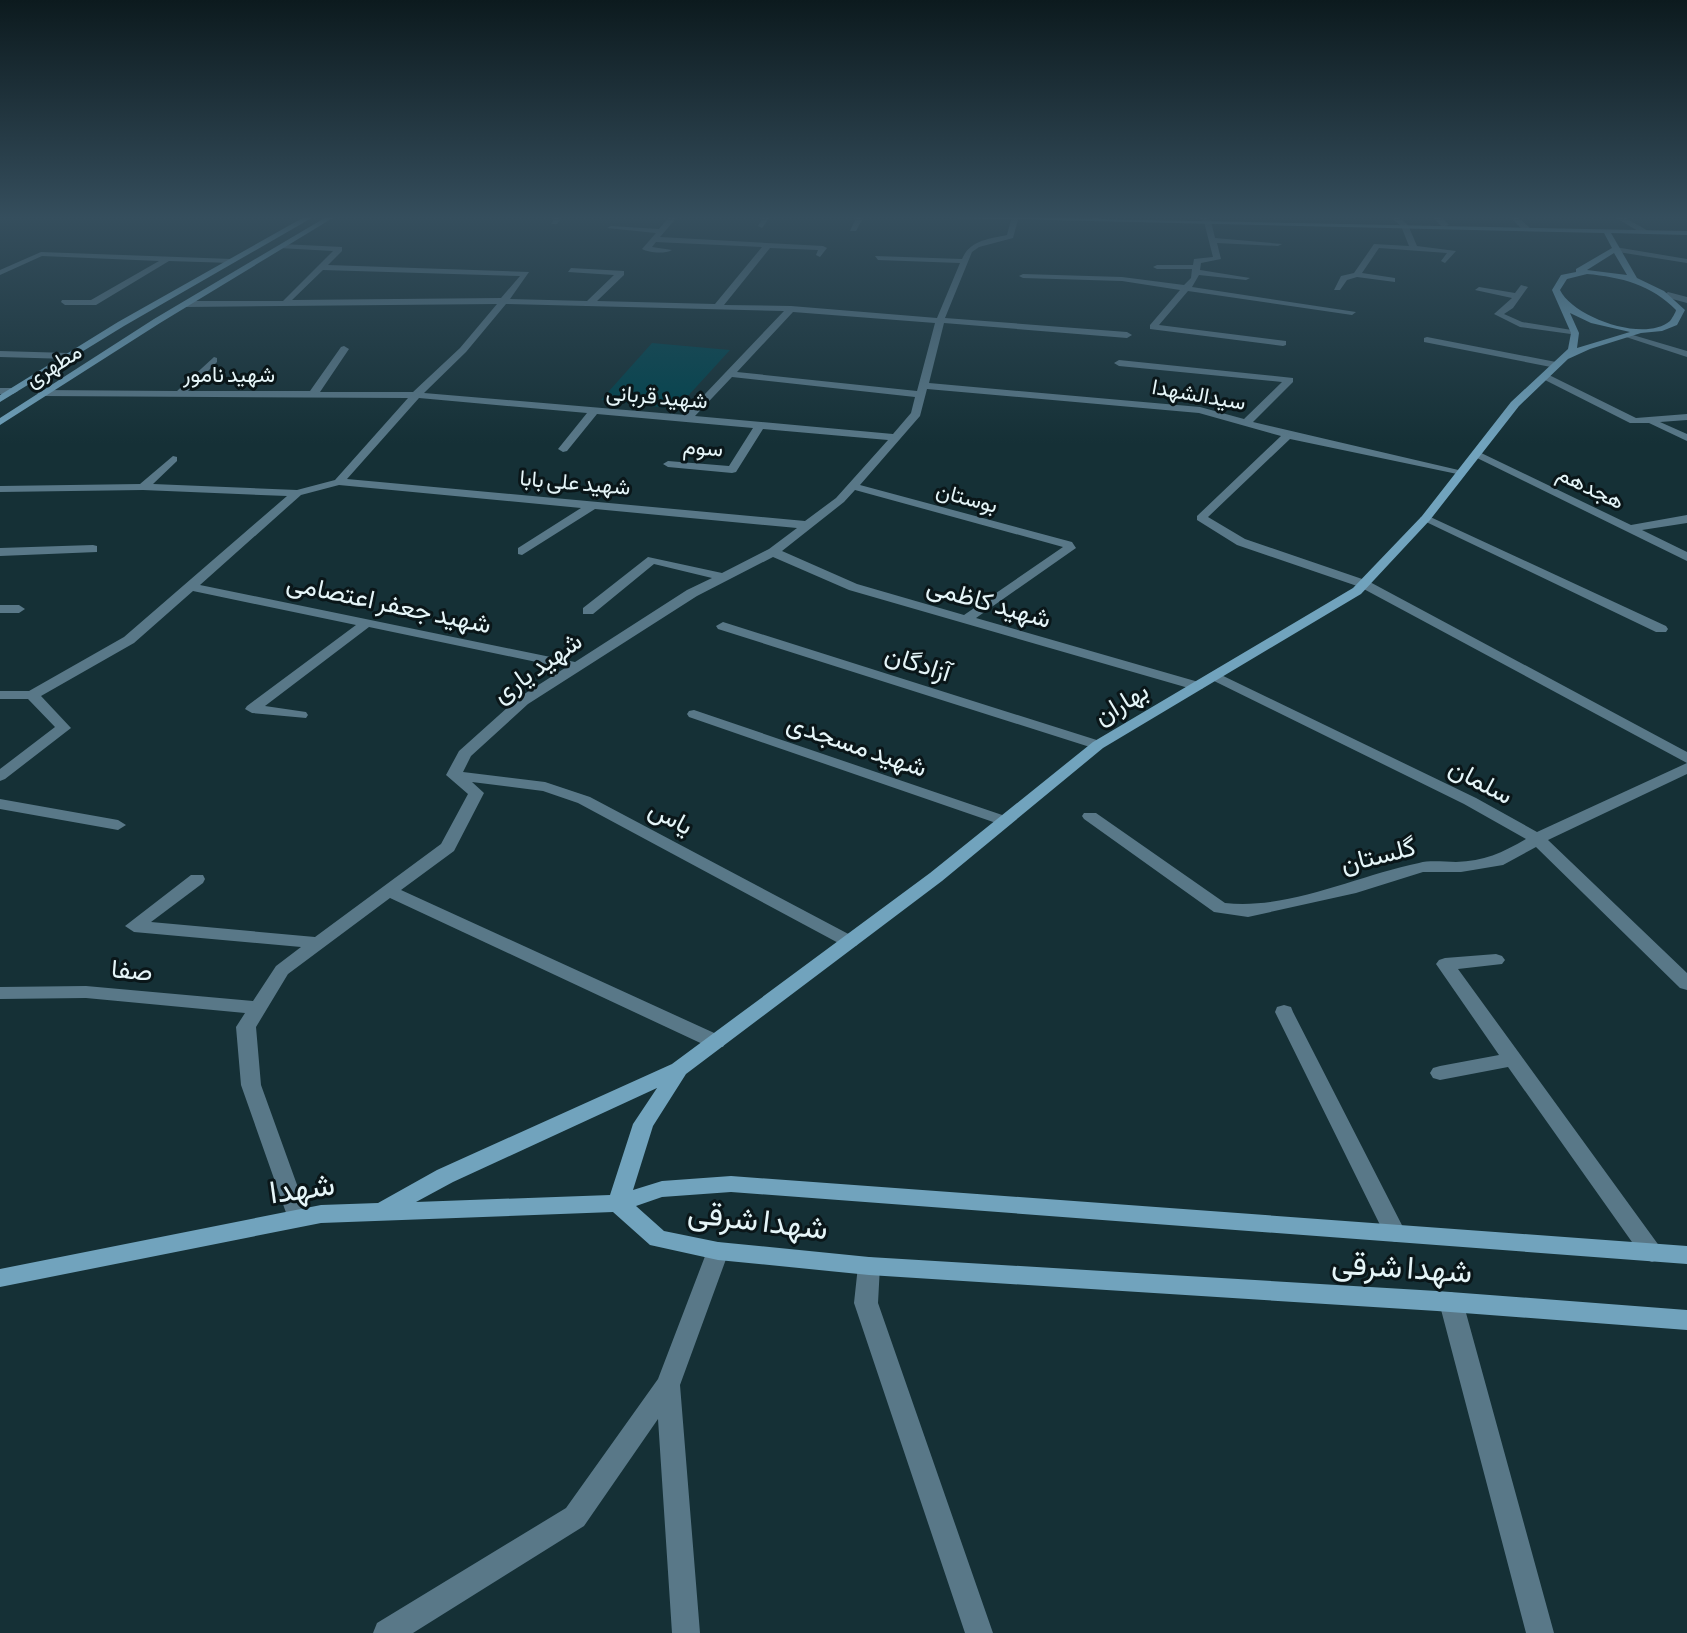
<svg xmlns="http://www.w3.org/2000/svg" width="1687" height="1633" font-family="'Asap Condensed',Vazirmatn,sans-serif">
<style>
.green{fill:#00434d}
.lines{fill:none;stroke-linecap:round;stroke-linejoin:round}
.street{fill:#597888;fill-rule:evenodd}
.secondary{fill:#71a3bd;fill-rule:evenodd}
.labels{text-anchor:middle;stroke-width:6;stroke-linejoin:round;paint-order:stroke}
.far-street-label{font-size:22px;fill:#e5f5f8;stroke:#0a1619}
.street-label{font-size:26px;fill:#e5f5f8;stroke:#0a1619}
.near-street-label{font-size:32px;fill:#e5f5f8;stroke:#0a1619}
</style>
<rect width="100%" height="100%" fill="#153036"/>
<path class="green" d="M652,343L730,350L676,409L601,400Z"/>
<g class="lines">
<path class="street" d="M556,216H563L557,224H551Z
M670,216H678L660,237L823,246L827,248L820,257L816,255L818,250L770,248L724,305L791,306L937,318L960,263L878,260L875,256L962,259C970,240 989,239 1007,235L1012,216H1019L1013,238L979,247L972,252L945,318L1127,332L1132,335L1127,338L944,323L929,383L1200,407L1244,419L1282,382L1119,366L1114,363L1119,360L1293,378V382L1253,422L1467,472L1462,475L1290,439L1208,517L1245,539L1368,581L1687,752V763L1360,587L1237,545L1197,520V516L1281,436L1199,413L927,389L920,416L860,485L1072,542L1076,548L976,618L1202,683L1204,686L1202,689H1192L849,590L773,557L697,596L528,704L471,756L463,772L545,782L590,797L856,938L859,942L856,946H844L578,803L543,791L472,782L484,793L454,851L401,890L723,1037L726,1042L723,1047H709L390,898L288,974L256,1027L261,1085L309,1218L306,1224L298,1227L290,1224L241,1085L236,1027L245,1013L86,998L0,999V987L86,986L253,1001L276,966L301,947L134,932L125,926L191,875H203L205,879L203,883L151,922L315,937L441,844L468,794L446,775L459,751L518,698L565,668L369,627L265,706L306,712L308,715L306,718L252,713L245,709L247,706L356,625L193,591L134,643L41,696L71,728L5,779L0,781V769L55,727L28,699H0V691H29L124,637L287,496L143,490L0,492V486L140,484L173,456L177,457V461L153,484L297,490L335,480L408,398L42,396L37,393L42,390L177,391L214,357L217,358V362L188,391H310L341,347L344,346L349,349L320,392H413L460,348L497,304L185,307L181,304L185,301H283L333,251L279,248L282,244L342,247V251L328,265L529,272L510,299L587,301L614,275L568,272L571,268L624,271V275L597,301L715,304L762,247L656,242L652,247L672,250C665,254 649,253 642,249L656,233L607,228L611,226L659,229ZM323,270L520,276L501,298L292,300ZM506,304L784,311L685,415L424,393L466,352ZM793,312L935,323L917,391L737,372ZM732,377L915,397L911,413L893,434L695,416ZM419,398L587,413L558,449L563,452L567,451L597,414L753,428L729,466L668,461L663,464L668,467L732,473L736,472L763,429L888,440L836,498L805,521L347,479ZM339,485L581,508L518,548V554L522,555L595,509L797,528L769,549L722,573L648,557L583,608V614H593L654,564L712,578L687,590L575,662L200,585L301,495ZM855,490L1063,547L964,615L857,584L782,551L844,502Z
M764,216H771L762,228L758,226Z
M857,216H864L856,231H850Z
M1092,216H1099L1101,219L1094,221Z
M1197,216H1205L1211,221L1215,238L1282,244L1278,246L1217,243L1221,259L1201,263L1200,270L1250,278L1246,280L1199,275L1192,287L1356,312L1352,315L1188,291L1159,325L1286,341V345L1283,346L1150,329V325L1180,290L1122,281L1023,278L1019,276L1023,274L1122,277L1184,285L1191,278L1192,269H1157L1153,267L1157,265H1193L1194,259L1213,257L1204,222Z
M1389,216H1397L1408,225L1417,246L1456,251L1445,263L1441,261L1447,253L1379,248L1362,273L1395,278V282L1357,277L1347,280L1340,290H1334L1341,276L1354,273L1374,244L1409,246L1401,226Z
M1432,216H1440L1449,225L1442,227Z
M1509,216H1517L1530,228L1523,230Z
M1613,216H1622L1650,232L1643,234Z
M1615,247L1687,259V263L1612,251Z
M41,252L232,259L236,261L232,263L169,261L96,305H65L61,302L62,300H91L159,261L42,256L0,275V270Z
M1521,285L1528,287L1513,308L1504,314L1522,322L1578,331V335L1520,327L1494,314L1512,298L1475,290L1479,287L1515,293Z
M1668,292L1687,297V303L1665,297L1664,295Z
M1626,333L1687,351V357L1626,337Z
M1427,337L1556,362L1561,365L1556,368L1424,342V338Z
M0,351L69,353L74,356L69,359L0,357Z
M1541,374H1547L1636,418L1687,414V420L1660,422L1687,434V441L1649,423H1630L1541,378Z
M0,388H13L18,391L13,394H0Z
M1477,451L1631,525L1687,515V523L1642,530L1687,552V561L1473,456L1472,454Z
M1426,515L1666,626L1668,629L1666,632H1656L1422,520L1420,518Z
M93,545L97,546V552L0,556V548Z
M0,605H19L25,609L19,613H0Z
M723,622L1103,742L1105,745L1098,749L1093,748L718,629L716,626Z
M1215,672L1476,798L1537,832L1687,763V774L1548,840L1687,973V990L1680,988L1536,847L1503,865L1461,872H1423L1356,893L1248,917L1214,912L1084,819L1082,816L1084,813H1096L1225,903C1289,910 1356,876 1419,863C1430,860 1444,862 1456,862C1484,861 1502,853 1526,839L1464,804L1210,679L1208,676L1210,673Z
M694,710L1011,818L1013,821L1005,826L999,824L689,717L687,714L689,711Z
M0,799L118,820L126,825L118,830L0,809Z
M1496,954L1502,956L1505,960L1502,964L1458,969L1660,1247L1663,1253L1660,1259L1652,1262L1644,1259L1508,1067L1440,1080L1433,1078L1430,1073L1433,1068L1440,1066L1499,1055L1436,964L1439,960L1445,958Z
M1284,1005L1291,1007L1293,1012L1406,1233L1403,1239L1395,1242L1387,1239L1384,1233L1275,1012L1277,1007Z
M718,1242L726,1245L729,1251L680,1385L700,1633H672L658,1419L584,1526L413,1633H373L377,1623L566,1508L658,1379L707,1251L710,1245Z
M869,1257L877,1259L880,1266L878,1303L993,1633H965L854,1303L858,1266L861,1259Z
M1451,1292L1459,1295L1463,1302L1554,1633H1526L1439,1302L1443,1295Z"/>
<path class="secondary" d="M306,216H315L124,326L0,402V395L118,322Z
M328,216H336L160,323L0,425V418L154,319Z
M954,216L1687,231V235L1611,233L1637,278L1664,291L1685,310L1677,325L1662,331L1641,333L1590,349L1568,359L1519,406L1430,520L1361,594L1103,748L942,881L686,1074L653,1126L633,1190L662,1181L731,1176L1687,1246V1264L731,1192L662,1197L636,1206L664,1231L718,1242L869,1257L1437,1291L1687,1310V1330L1437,1311L869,1275L718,1260L650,1245L613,1212L321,1223L0,1287V1269L321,1205L378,1203L437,1170L672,1064L930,873L1093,742L1353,588L1422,516L1511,402L1568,349L1571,333L1552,290L1561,275L1576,272V269L1612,248L1604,233L957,218ZM1614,253L1627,275L1587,270ZM1587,274C1621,277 1652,285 1676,310C1676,312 1671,320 1670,321C1644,343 1573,317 1560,290L1567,279ZM1570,313L1591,323L1630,332L1577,348L1579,333ZM657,1088L633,1124L610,1195L416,1202L453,1182Z"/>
</g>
<linearGradient id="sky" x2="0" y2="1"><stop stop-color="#0c1a1e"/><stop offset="0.49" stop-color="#354e5d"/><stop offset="1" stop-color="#354e5d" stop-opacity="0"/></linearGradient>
<rect width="1687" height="444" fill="url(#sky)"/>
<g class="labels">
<g class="far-street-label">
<text transform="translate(53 365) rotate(-32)" y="8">مطهری</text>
<text x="229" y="382">شهید نامور</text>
<text transform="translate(1199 394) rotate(10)" y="8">سیدالشهدا</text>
<text transform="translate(657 396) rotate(5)" y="8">شهید قربانی</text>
<text transform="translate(703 447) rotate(4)" y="8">سوم</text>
<text transform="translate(575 482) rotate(5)" y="8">شهید علی بابا</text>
<text transform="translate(1591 487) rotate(26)" y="8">هجدهم</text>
<text transform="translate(967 497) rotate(15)" y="8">بوستان</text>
</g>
<g class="street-label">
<text transform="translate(989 602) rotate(16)" y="9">شهید کاظمی</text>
<text transform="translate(389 603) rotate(12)" y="9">شهید جعفر اعتصامی</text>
<text transform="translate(918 663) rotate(18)" y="9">آزادگان</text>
<text transform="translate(537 667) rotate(-35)" y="9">شهید یاری</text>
<text transform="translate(1121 703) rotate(-31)" y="9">بهاران</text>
<text transform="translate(857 745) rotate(19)" y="9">شهید مسجدی</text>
<text transform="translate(1481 781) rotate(28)" y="9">سلمان</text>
<text transform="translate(671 817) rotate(28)" y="9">یاس</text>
<text transform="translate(1378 855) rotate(-14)" y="9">گلستان</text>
<text transform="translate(132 970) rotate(5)" y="9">صفا</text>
</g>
<g class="near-street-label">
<text transform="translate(302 1188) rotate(-8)" y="11">شهدا</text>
<text transform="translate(758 1220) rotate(7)" y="11">شهدا شرقی</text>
<text transform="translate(1402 1267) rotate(4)" y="11">شهدا شرقی</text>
</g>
</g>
</svg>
